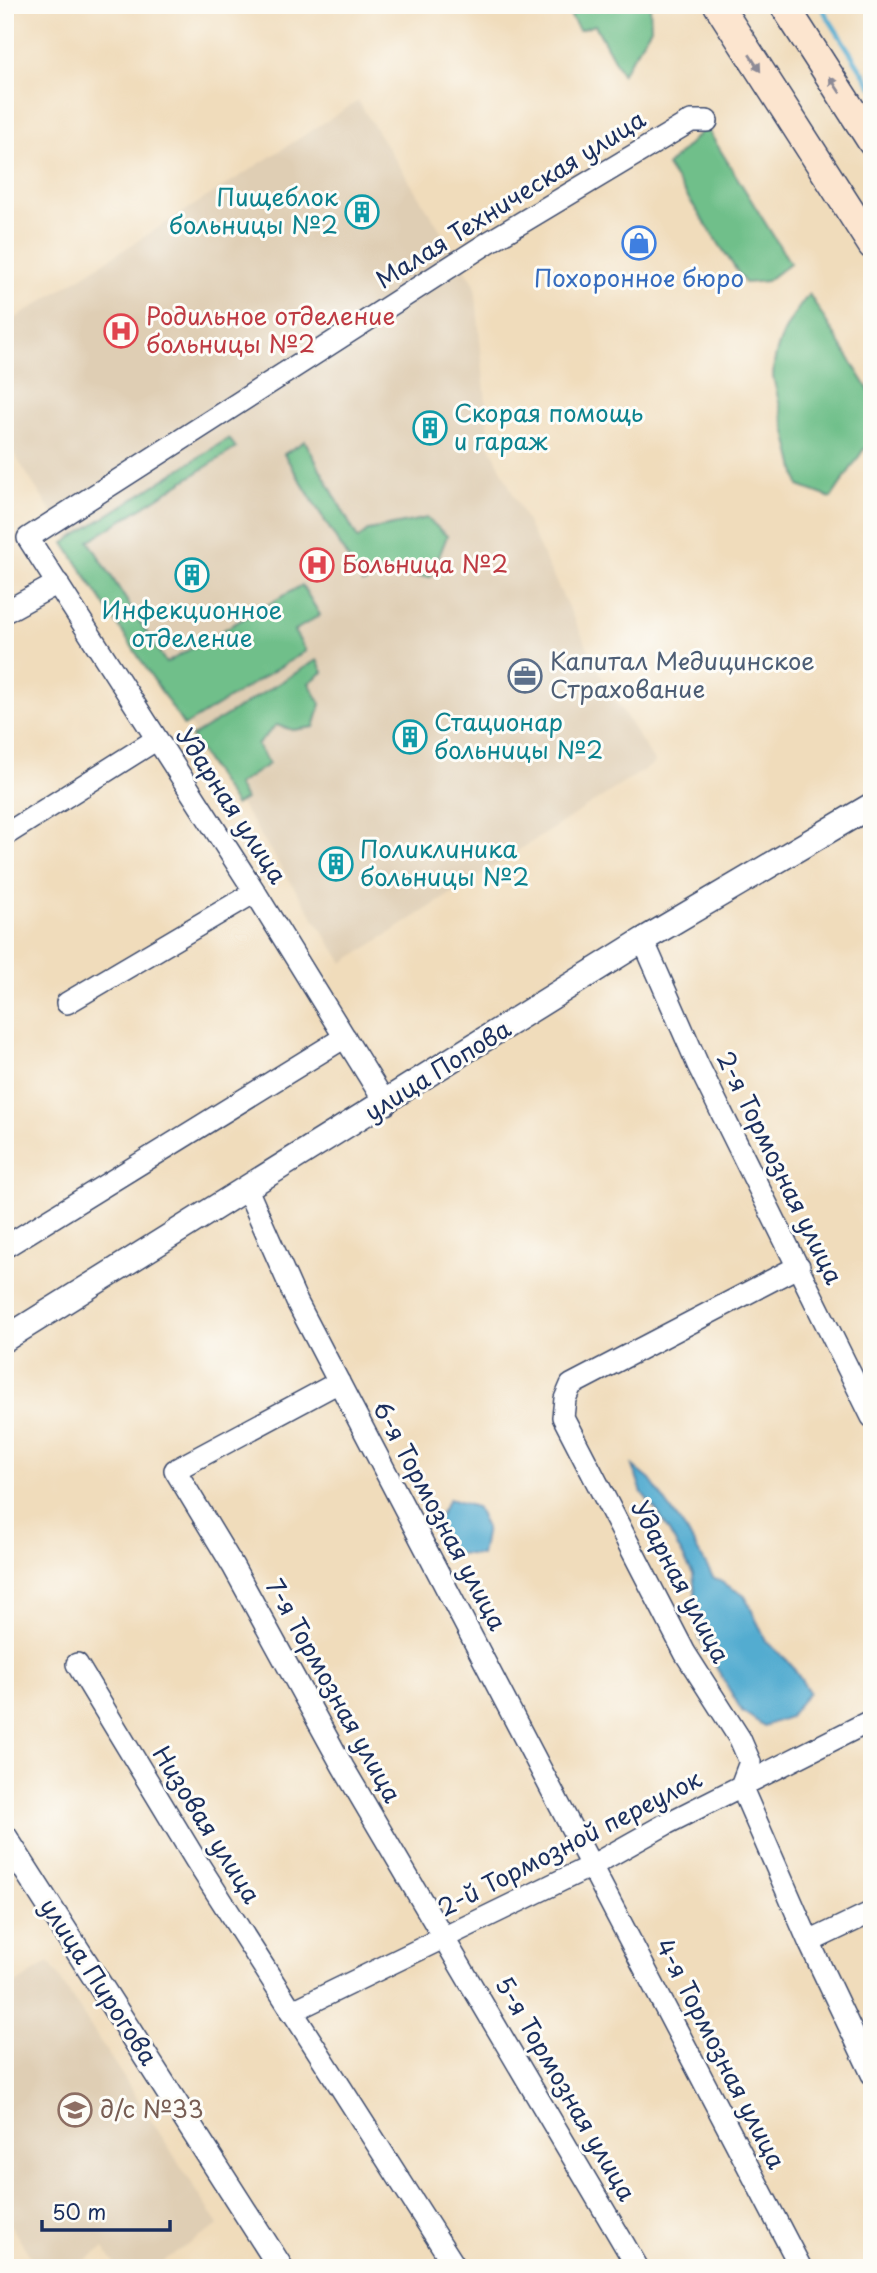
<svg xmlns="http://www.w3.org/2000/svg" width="877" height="2273" font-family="'Playpen Sans',sans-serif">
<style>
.built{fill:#dfceb4}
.forest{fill:#70bf8a;stroke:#467774;stroke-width:2}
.water{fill:#52acd0;stroke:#366e97;stroke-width:2}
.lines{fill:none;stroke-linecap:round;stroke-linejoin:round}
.stream{stroke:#52acd0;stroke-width:5}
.minor-casing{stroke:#3b496c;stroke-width:24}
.tertiary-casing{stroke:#3b496c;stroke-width:27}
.secondary-casing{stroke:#3b496c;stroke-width:31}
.minor{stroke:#fff;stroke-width:21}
.tertiary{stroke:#fff;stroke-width:24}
.secondary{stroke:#fce5cf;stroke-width:28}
.oneway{fill:#8c8a96}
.labels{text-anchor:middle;stroke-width:6;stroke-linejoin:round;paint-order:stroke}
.culture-label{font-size:24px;fill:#0d838f;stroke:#fdfcf7;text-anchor:start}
.street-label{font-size:24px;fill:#1b2f5e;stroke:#fdfcf7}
.shop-label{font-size:24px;fill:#366cbe;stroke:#fdfcf7}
.health-label{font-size:24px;fill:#be3a42;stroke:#fdfcf7;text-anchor:start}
.service-label{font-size:24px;fill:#4e5e75;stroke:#fdfcf7;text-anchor:start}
.education-label{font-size:24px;fill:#785e54;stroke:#fdfcf7;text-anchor:start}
</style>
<rect width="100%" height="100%" fill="#fdfcf7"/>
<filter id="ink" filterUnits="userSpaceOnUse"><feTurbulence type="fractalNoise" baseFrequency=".0143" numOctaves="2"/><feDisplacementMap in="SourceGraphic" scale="14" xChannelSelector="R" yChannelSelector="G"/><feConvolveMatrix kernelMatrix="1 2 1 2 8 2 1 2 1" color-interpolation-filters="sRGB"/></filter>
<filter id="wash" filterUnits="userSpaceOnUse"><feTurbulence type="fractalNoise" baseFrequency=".00686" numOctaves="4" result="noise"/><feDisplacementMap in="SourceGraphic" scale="28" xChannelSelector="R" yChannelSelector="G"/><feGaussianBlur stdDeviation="1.57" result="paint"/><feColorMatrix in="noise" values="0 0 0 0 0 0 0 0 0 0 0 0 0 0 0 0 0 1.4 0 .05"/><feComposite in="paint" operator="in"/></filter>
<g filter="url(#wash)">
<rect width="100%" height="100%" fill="#f0dcbb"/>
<path class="built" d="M358,101L475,284L490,446L605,683L655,763L343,963L5,440V325Z
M49,1962L219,2225L153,2268H117L104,2248L73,2268H38L5,2217V1991Z"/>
<path class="forest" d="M564,5H650L651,28L622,74L595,25L579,30Z
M706,127L790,263L767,281L745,283L667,166Z
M809,294L872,395V448L864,449L831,498L799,486L773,377C773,345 790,318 809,294Z
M229,438L236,448L89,541L166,663L302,585L320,615L294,631L306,651L184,726L64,543Z
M305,441L358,539L369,530L427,518L447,536L431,577L381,576L363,583L284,454Z
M317,660L323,672L309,683L321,704L314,727L293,730L276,725L257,745L269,764L237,785L245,799L235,805L191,737Z"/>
<path class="water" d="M633,1466L650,1480L689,1535L713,1577L745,1596L766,1641L790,1663L809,1692L789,1717L764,1726L742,1711L700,1640L693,1574L659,1514L642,1493Z
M449,1499L476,1507L486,1528L481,1555L453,1553L436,1522Z"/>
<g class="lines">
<path class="stream" d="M820,5L872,87"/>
</g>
</g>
<g filter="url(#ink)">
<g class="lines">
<defs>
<path id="minor" d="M5,612L58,583
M5,835L157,739
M643,940L698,1065L872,1417
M67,1003L255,892
M386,1104L255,892L28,538L489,242L691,121H707
M247,1189L297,1302L801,2268
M5,1247L345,1037
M799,1266L571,1385L565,1399L563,1417L685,1653L740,1739L750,1762L741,1786L809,1942L872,2074
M339,1382L175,1470L233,1566L343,1767L638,2268
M77,1664L195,1859L456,2268
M809,1942L872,1912
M291,2012L593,1865L666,1824L872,1720"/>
<path id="tertiary" d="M5,1339L643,940L872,805
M5,1837L281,2268"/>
<path id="secondary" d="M718,5L872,245
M784,5L872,142"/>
</defs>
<use href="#minor" class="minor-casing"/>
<use href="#tertiary" class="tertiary-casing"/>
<use href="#secondary" class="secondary-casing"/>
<use href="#minor" class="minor"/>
<use href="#tertiary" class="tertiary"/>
<use href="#secondary" class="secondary"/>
</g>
<defs><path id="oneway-solid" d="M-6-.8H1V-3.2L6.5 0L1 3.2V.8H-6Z" transform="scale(1.75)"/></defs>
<g class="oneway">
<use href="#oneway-solid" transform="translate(755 63) rotate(57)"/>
<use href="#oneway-solid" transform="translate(835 85) rotate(-123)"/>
</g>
</g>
<defs>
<symbol id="building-ring" viewBox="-11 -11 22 22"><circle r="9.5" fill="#fdfcf7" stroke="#0f9aa8" stroke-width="1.5"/><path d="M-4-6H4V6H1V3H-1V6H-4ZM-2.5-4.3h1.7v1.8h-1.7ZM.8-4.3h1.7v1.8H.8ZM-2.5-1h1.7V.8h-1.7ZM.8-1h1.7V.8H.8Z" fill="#0f9aa8"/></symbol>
<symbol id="shop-ring" viewBox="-11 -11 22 22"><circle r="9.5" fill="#fdfcf7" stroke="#3f7fe0" stroke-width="1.5"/><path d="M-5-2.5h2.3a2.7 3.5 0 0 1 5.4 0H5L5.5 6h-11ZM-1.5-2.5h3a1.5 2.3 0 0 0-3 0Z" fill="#3f7fe0"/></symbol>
<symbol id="hospital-ring" viewBox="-11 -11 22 22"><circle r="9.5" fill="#fdfcf7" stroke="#e0444e" stroke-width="1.5"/><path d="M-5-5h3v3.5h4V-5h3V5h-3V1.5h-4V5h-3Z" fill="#e0444e"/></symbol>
<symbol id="office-ring" viewBox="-11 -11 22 22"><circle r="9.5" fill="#fdfcf7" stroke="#5c6f8a" stroke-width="1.5"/><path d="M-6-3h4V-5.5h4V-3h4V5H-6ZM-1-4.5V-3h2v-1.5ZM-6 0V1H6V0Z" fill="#5c6f8a"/></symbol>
<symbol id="school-ring" viewBox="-11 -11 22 22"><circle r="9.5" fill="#fdfcf7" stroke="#8d6e63" stroke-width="1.5"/><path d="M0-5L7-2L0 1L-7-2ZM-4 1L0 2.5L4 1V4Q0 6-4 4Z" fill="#8d6e63"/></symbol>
</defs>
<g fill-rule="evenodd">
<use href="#building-ring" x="343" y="193" width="38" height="38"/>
<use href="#shop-ring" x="620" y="224" width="38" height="38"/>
<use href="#hospital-ring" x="102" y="312" width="38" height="38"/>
<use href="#building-ring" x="411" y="409" width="38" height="38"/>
<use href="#hospital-ring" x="298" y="546" width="38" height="38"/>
<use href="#building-ring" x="173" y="556" width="38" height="38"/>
<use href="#office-ring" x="506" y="657" width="38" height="38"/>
<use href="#building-ring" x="391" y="718" width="38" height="38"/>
<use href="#building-ring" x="317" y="845" width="38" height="38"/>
<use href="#school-ring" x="56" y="2091" width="38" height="38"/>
</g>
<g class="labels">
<g class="culture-label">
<text x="338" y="206" text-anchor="end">Пищеблок<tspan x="338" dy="28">больницы №2</tspan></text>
<text x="454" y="422">Скорая помощь<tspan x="454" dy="28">и гараж</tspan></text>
<text x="192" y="619" text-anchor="middle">Инфекционное<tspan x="192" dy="28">отделение</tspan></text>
<text x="434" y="731">Стационар<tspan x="434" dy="28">больницы №2</tspan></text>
<text x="360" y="858">Поликлиника<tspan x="360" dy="28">больницы №2</tspan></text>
</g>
<g class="street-label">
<text transform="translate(511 200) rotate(-32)" y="8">Малая Техническая улица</text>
<text transform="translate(231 806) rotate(57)" y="8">Ударная улица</text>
<text transform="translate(438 1071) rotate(-32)" y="8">улица Попова</text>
<text transform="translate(779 1168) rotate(64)" y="8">2-я Тормозная улица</text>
<text transform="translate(439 1516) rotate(62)" y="8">6-я Тормозная улица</text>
<text transform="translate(680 1582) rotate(62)" y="8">Ударная улица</text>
<text transform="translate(333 1691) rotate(61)" y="8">7-я Тормозная улица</text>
<text transform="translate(206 1825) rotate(58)" y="8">Низовая улица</text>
<text transform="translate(570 1844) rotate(-27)" y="8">2-й Тормозной переулок</text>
<text transform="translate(98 1982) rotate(57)" y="8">улица Пирогова</text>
<text transform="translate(720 2054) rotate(63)" y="8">4-я Тормозная улица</text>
<text transform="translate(565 2089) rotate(60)" y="8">5-я Тормозная улица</text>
</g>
<g class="shop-label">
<text x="639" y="287">Похоронное бюро</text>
</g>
<g class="health-label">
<text x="146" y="325">Родильное отделение<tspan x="146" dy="28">больницы №2</tspan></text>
<text x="342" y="573">Больница №2</text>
</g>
<g class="service-label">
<text x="550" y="670">Капитал Медицинское<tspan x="550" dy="28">Страхование</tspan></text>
</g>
<g class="education-label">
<text x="100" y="2118">д/с №33</text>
</g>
</g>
<rect width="877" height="2273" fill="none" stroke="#fdfcf7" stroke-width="28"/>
<path d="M42 2220v10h128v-10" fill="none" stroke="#1b2f5e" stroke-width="3.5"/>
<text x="52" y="2220" font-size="21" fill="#1b2f5e" stroke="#fdfcf7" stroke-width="5" paint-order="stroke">50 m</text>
</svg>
